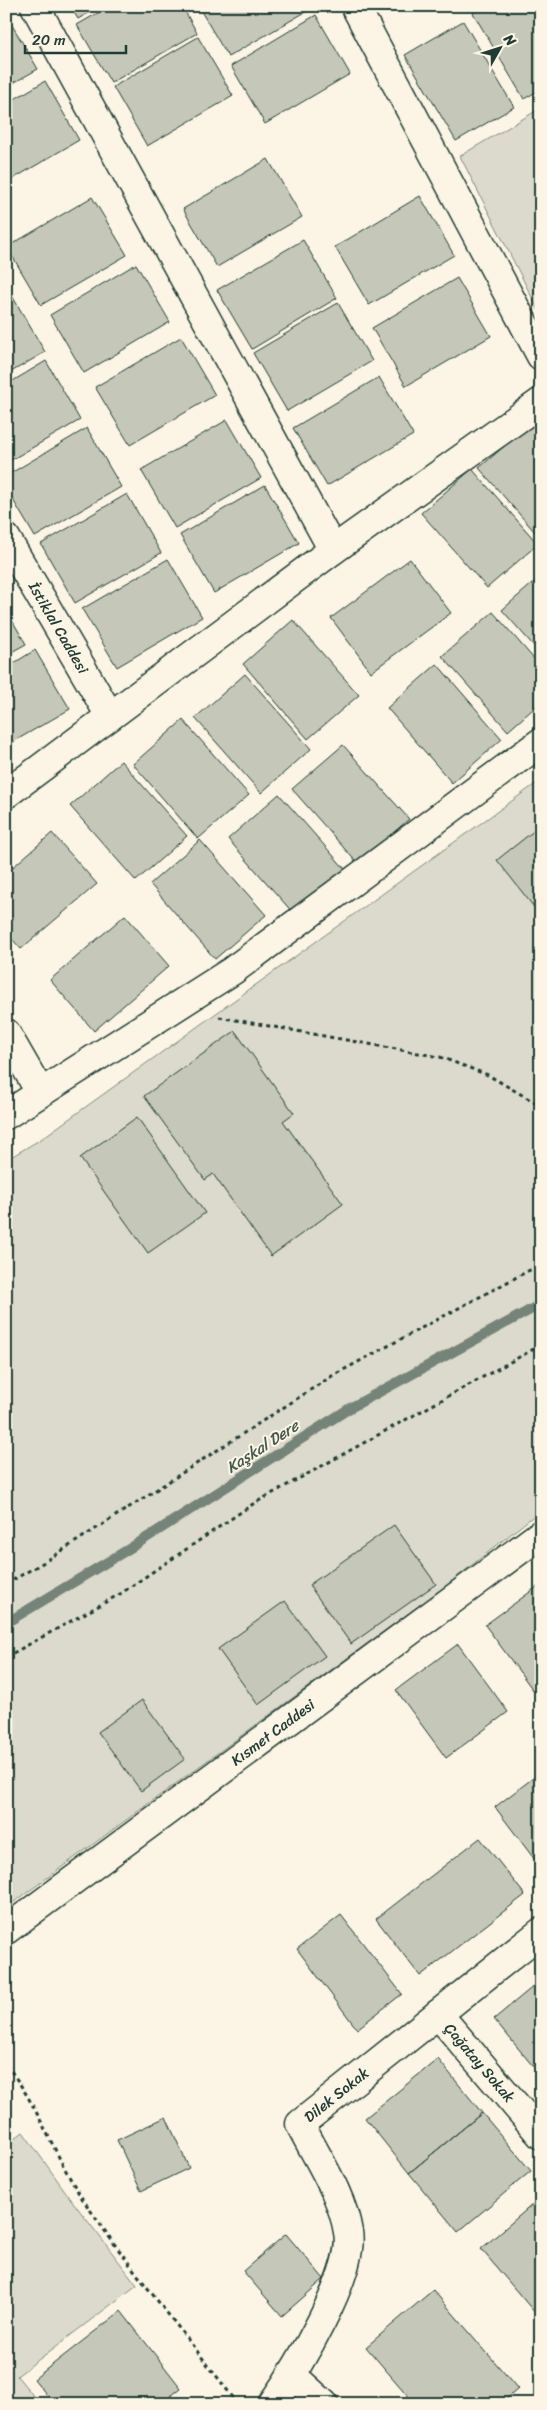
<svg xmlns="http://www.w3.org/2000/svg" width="547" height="2410" font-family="Sriracha,sans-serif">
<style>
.green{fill:#dcdacc;stroke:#7e8c80}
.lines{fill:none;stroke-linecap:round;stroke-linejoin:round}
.stream{stroke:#758479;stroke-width:10}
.building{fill:#c5c7b9;stroke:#1f3d34}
.minor-casing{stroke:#1f3d34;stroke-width:31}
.secondary-casing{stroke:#1f3d34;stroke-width:31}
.path{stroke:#1f3d34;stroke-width:3;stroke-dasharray:4 4;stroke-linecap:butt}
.minor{stroke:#fcf5e5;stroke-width:28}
.secondary{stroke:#fcf5e5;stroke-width:28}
.labels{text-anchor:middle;stroke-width:4;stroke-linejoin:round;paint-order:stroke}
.street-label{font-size:15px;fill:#1f3d34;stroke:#fcf5e5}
.water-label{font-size:16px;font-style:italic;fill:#435a51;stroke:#fcf5e5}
</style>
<rect width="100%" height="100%" fill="#fcf5e5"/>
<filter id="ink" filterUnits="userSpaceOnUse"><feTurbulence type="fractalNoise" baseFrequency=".02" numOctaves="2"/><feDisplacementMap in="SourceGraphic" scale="10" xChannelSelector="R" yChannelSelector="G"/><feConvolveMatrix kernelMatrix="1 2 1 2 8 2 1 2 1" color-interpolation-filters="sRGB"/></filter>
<g filter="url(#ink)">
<path class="green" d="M541,108V315L460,156Z
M541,780V1510L447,1585L6,1908V1160L41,1139Z
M23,2132L73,2202L137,2285L17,2376L40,2404H6V2145Z"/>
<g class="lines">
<path class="stream" d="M6,1623L132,1547L350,1408L541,1304"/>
</g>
<path class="building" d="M70,6H100L78,19Z
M110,6H182L197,33L111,83L77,25Z
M198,6H314V7L228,57Z
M485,6H541V89L524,99L473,13Z
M6,15L38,69L6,87Z
M316,15L350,74L265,124L231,66Z
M463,21L514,107L456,141L405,55Z
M198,37L233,96L147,146L113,87Z
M45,81L79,140L6,183V104Z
M268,159L302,217L217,267L183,209Z
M420,196L454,255L369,305L335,247Z
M92,197L127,255L41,305L7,247Z
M303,240L337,298L252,349L217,290Z
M136,264L170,322L84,373L50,315Z
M457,278L491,336L406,386L372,328Z
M11,294L45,352L6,375V297Z
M338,303L372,361L287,411L253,353Z
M181,337L215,395L130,445L95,387Z
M46,361L80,420L6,463V385Z
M379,377L413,435L327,486L293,428Z
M227,420L261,478L175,528L141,470Z
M530,424L541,437V539L479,468Z
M87,428L121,487L35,537L6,488V476Z
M472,469L538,544L487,588L421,513Z
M265,485L299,543L214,593L180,535Z
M127,494L161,553L75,603L41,544Z
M168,559L202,617L117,667L82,609Z
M410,559L451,613L371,672L331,618Z
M541,576V654L502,610Z
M6,610L26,644L6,655Z
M493,612L541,667V702L508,731L442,656Z
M293,620L359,695L308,739L243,664Z
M35,650L70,709L6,746V668Z
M437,664L502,739L452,783L387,708Z
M245,674L311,749L261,793L195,718Z
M183,720L249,795L198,839L133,764Z
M343,745L409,819L358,864L292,789Z
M121,761L187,836L136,881L70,806Z
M279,794L345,869L294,914L228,839Z
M540,826L541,827V916L497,860Z
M52,833L97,884L21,949L6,932V873Z
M200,840L266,915L215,959L150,884Z
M125,915L169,966L94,1031L50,980Z
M235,1031L294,1113L283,1121L343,1204L271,1256L213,1174L205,1180L144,1096Z
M137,1117L205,1213L148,1253L80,1158Z
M394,1525L436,1584L351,1644L309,1585Z
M541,1584V1685L533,1690L485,1625Z
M285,1601L325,1656L258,1705L218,1649Z
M458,1644L508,1712L446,1758L396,1690Z
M142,1700L185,1759L141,1791L98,1732Z
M541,1772V1868L495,1807Z
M480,1838L525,1895L420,1976L376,1919Z
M341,1915L402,1994L357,2029L297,1949Z
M541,1980V2076L494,2019Z
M438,2059L482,2113L409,2173L365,2118Z
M482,2113L531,2171L458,2232L409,2173Z
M166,2117L189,2168L141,2191L117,2140Z
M541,2197V2320L481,2249Z
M286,2234L324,2279L282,2316L243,2271Z
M433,2290L518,2389L501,2404H415L366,2347Z
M121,2311L181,2388L161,2404H54L34,2379Z"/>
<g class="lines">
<defs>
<g id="minor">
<path d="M35,6L333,550"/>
<path d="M355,6L541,356"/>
<path id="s1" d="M6,538L110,716"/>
<path d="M6,794L333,550L541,402"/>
<path d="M6,1033L40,1092"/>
<path d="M6,1115L232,971L541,742"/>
<path id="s2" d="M438,2014L541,2135"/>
<path d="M292,2375L324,2404"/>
<path id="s3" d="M272,2404C296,2370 356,2272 348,2232C342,2194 317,2158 300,2124L541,1932"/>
</g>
<g id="secondary">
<path id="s4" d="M6,1930L541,1534"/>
</g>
</defs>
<use href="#minor" class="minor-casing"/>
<use href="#secondary" class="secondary-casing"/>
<path class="path" d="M219,1017L440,1057L488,1075L541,1106
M6,1584L46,1561L332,1376L541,1264
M6,1657L120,1594L253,1504L541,1345
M6,2065C38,2104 55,2158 84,2201C131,2270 187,2337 238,2404"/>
<use href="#minor" class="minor"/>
<use href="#secondary" class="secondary"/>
</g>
</g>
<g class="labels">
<g class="street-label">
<text dy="5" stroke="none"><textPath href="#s1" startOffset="104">İstiklal Caddesi</textPath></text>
<text dy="5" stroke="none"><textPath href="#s4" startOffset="332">Kısmet Caddesi</textPath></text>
<text dy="5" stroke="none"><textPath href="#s2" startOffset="64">Çağatay Sokak</textPath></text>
<text dy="5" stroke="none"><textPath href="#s3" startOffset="356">Dilek Sokak</textPath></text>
</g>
<g class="water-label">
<text transform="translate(262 1446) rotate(-33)" y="6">Kaşkal Dere</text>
</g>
</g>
<rect width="547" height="2410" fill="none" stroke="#fcf5e5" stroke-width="25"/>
<rect x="12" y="12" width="522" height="2385" fill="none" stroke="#1f3d34" stroke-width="2" filter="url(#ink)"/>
<g transform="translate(500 48) rotate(51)" stroke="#fcf5e5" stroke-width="4" paint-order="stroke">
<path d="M0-4L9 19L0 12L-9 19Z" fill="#1f3d34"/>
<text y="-8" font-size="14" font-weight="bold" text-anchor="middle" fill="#1f3d34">N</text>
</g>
<path d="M25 45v8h101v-8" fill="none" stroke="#1f3d34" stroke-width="2.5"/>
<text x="32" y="45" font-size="15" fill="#1f3d34" stroke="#fcf5e5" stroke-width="4" paint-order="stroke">20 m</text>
</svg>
